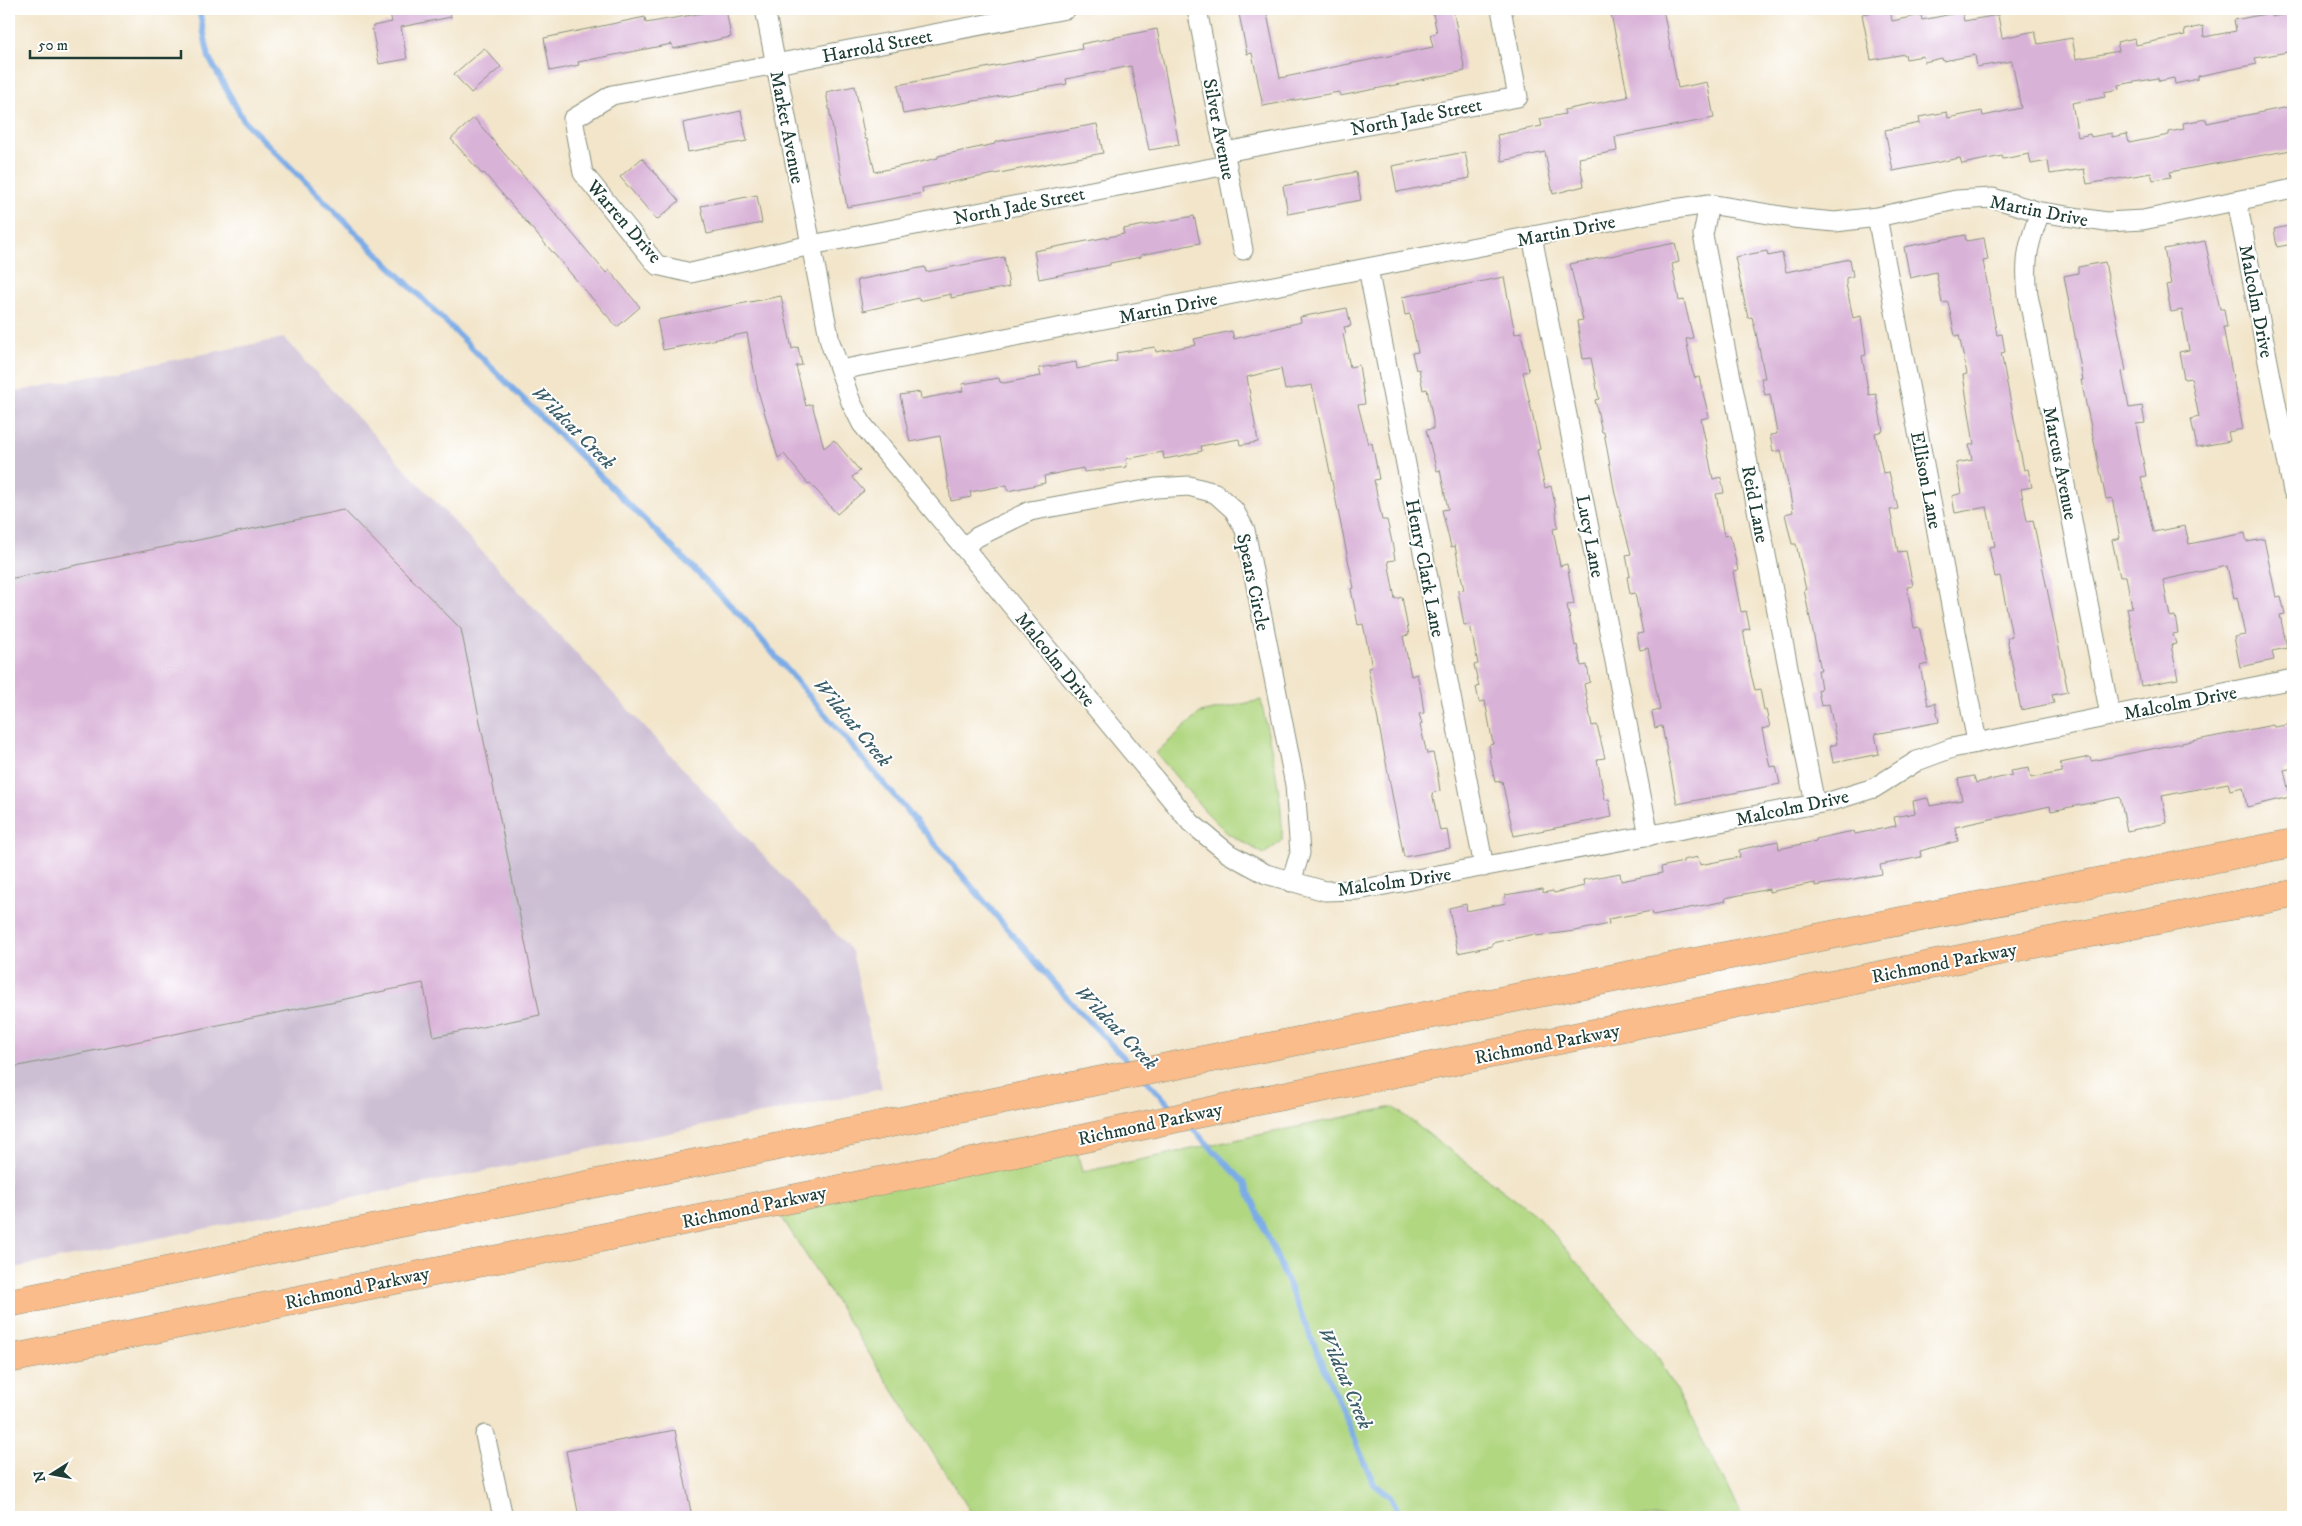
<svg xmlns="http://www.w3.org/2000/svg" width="2302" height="1526" font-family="'IM FELL DW Pica',serif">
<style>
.industrial{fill:#ccbed3}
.green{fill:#b1d781;stroke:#688a5a}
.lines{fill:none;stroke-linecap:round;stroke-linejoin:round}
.stream{stroke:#7bace6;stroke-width:6}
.building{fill:#d9b2d8}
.minor-casing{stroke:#88917f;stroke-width:21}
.trunk-casing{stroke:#88917f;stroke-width:29}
.minor{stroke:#fff;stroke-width:19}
.trunk{stroke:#f9bc8a;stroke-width:28}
.labels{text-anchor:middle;stroke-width:4;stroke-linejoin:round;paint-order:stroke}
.street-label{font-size:19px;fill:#1f3d34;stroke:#fff}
.water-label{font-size:20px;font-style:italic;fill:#3b5e69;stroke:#fff}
</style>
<rect width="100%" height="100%" fill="#fff"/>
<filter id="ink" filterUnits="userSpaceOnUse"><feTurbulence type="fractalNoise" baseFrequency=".02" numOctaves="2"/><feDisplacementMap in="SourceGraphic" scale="10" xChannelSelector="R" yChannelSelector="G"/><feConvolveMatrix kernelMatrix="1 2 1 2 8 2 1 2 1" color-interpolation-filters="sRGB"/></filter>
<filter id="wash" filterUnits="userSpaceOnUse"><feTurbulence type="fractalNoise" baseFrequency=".0096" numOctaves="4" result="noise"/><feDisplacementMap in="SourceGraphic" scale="20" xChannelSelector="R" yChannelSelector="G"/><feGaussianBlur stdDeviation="1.12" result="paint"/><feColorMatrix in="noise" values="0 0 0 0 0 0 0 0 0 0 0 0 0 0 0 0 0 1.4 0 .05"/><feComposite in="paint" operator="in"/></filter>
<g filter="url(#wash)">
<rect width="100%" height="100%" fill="#f2e5ca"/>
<path class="industrial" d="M284,338L852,951L882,1089L9,1269V393Z"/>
<path class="green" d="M1261,700C1270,746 1283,793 1282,841L1264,854L1227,833L1205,811L1156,753L1200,713Z
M1393,1107L1538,1217L1660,1360L1743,1517H974L772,1202L1074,1139L1082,1172Z"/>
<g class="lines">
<path class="stream" d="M199,9L209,58L244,121L743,618L1062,993L1133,1067
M1145,1079L1176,1112
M1188,1124L1245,1183L1366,1466L1374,1484L1390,1496L1401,1517"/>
</g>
<g id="blocks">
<path class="building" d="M389,9H450L451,17L401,27L407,59L379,64L372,29L373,26L392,22Z
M726,9L731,37L673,49L672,44L578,62L579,65L550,71L544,38L645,17L646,23Z
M1238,9H1266L1280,78L1433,47L1430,35L1437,33L1432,9H1453L1465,71L1340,96L1339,92L1263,106L1252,53L1247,54Z
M1610,9H1663L1678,88L1707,82L1714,118L1615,137L1617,151L1579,158L1584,186L1553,194L1545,152L1502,161L1497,135L1542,126L1540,119L1565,114L1564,110L1628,97Z
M1890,9L1892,21L1921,15L1922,20L1962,12L1964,21L1998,15L2002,38L2035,31L2038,44L2072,38L2076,59L2119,51L2117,42L2135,38L2136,45L2185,35L2184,30L2203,26L2204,37L2236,31L2234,20L2271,13V17L2293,13V51L2255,58L2257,64L2198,76V79L2175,84L2174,78L2159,81L2158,78L2118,85L2119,89L2104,92L2105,97L2072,103L2078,137L2090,134L2091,137L2112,133V137L2127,134L2129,143L2169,135V132L2184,129L2183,123L2206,119L2207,123L2293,106V140L2290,141L2291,150L2170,172L2171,177L2153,180L2151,173L2087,184L2084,169L2050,174L2048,161L2031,164L2029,154L2003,159L2002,156L1962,164L1960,158L1893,171L1885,130L1920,123L1919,117L1947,112L1948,118L1982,111L1983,116L2021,108L2012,61L1977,67L1975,55L1943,61L1942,58L1924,62L1923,56L1906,59L1905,54L1871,60L1862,14Z
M1157,29L1179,145L1149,150L1131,66L1066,79L1067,84L903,114L898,85L1082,49L1081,44Z
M484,48L501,67L471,93L454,74Z
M855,86L865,139H867L875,172L938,158V156L995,144V142L1097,124L1103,153L922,188L923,193L847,207L826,92Z
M741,111L747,141L688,152L683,123Z
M474,118L606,273L609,270L640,307L617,327L484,173L482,174L451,139Z
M1465,152L1470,178L1397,192L1392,166Z
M642,158L679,201L657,220L620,177Z
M1356,172L1361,200L1288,214L1283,186Z
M757,195L762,223L707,234L701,206Z
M1194,216L1200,243L1141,255V257L1110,263V265L1039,279L1034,251L1124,234L1123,229Z
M2293,225V244L2277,247L2274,229Z
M1965,235L1966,241L1984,238L1988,260L1983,261L1997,335L2002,334L2005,352L2001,353L2024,470L2028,469L2032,487L2021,489L2027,521L2033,520L2068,692L2052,695L2054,703L2021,710L2007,638L2012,636L2000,576L1995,577L1989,547L1995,546L1987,507L1955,513L1952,496L1962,493L1956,463L1972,460L1969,445L1974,444L1963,375L1967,374L1959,335L1955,336L1948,302L1942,303L1936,272L1910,278L1904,247Z
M2205,241L2220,309H2224L2227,327H2223L2243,429L2228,432L2230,441L2197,447L2191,419L2199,417L2191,378L2184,379L2179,352L2189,350L2182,310L2171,312L2166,285L2171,284L2164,249Z
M1675,243L1679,262L1672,264L1673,269L1679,301L1684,300L1693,338L1686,339L1692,370L1695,378L1699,377L1709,417L1701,419L1713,479L1721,477L1724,493L1716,494L1724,536L1730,535L1738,571L1733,572L1741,612L1746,611L1750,629L1743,630L1751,674L1755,690L1760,689L1764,710H1766L1770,727L1762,729L1770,767L1776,766L1780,784L1677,804L1662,726L1655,728L1652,712L1660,710L1648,648L1640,650L1637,634L1643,633L1635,593L1630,594L1627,577L1630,576L1626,555L1631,554L1615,494L1604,432H1602L1595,400L1599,399L1591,358L1583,359L1577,321L1583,320L1570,264Z
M1767,251L1768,256L1782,253L1786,272L1850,259L1853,276L1846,278V284L1853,318L1861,316L1866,355L1862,356L1869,395L1876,394L1883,431L1875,433L1883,473L1889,472L1898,509L1890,510L1898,552L1906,551L1913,586L1907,587L1914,628L1919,627L1928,664L1920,666L1928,705L1935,703L1939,722L1875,734L1879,754L1833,763L1830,746L1837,744L1829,704L1821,706L1818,690L1821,689L1818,670H1821L1804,590H1806L1796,544H1792L1785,514L1793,512L1790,494L1781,450L1773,452L1770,435L1777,434L1770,394L1765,395L1761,378H1765L1756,333L1752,317L1748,318L1735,257Z
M1004,257L1009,287L951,298V294L919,301V298L863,311L857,280L925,267L926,272Z
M2105,262L2126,371L2122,372L2129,408L2142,406L2145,423L2136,424L2146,476L2141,477L2153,532L2185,526L2189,544L2245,533L2247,542L2264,539L2276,597L2281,596L2285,614L2280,615L2287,648L2272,651L2274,660L2240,667L2234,637L2245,635L2237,597L2234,598L2227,566L2163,580L2170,617L2175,616L2178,633L2173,634L2176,644L2171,645L2178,679L2141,686L2127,608L2132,607L2126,576L2120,577L2112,540L2120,538L2112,498L2106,499L2081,380H2083L2064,276L2078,273V267Z
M1504,277L1515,334L1521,332L1529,371L1523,372L1540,449L1537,450L1545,488L1551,486L1555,504L1558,528L1553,529L1560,566L1567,564L1574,604L1567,605L1575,646L1577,645L1581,666L1587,665L1590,682L1584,684L1592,726L1597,725L1605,758L1597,759L1605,800L1609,799L1612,817L1514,836L1502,781L1495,782L1491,763L1489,745L1493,744L1485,701L1479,702L1476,687L1479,686L1474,665L1478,664L1470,624L1464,625L1458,591L1464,590L1455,546L1451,547L1442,510L1448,509L1440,470L1437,471L1426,430L1433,429V421L1427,389L1423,390L1419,369L1416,370L1412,353L1418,352L1410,314L1405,315L1402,297Z
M781,296L792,349L798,347L802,365L796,366L806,406L812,404L824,448L834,440L860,471L852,477L864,491L837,514L810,483L808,484L784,454L778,458L758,391L747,333L663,350L657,320Z
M1347,308L1351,326L1344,327L1346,333L1343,334L1350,367L1359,365L1365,404L1358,405L1368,444L1372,443L1379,479L1374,480L1382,520H1387L1392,542L1395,560L1388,561L1395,599L1402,597L1409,635L1403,636L1411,676L1417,674L1421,692L1424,713L1419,714L1422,724L1420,725L1427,754L1433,753L1437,770L1440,791L1432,793L1440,831L1447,830L1450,848L1404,857L1368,668L1372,667L1363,624L1358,625L1351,589L1354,588L1312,385L1285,390L1281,369L1247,377L1258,442L1240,445L1239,439L1201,446L1202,451L1181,456L1164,459L1163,452L1126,459L1127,467L1084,472L1083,468L1044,476L1045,483L1008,491L1007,485L970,492L971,497L951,501L940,436L910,442L900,395L920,392L921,399L963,391L962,384L999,378L1000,382L1004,383L1041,376L1039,368L1076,362L1077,369L1117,361L1116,353L1155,347L1156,352L1196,345L1194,339L1232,331L1234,339L1301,322L1300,317Z
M344,510L461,629L540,1015L434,1037L423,983L9,1068V579Z
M2293,724V768L2284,770L2290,797L2247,807L2243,787L2230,790L2228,783L2162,796L2167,823L2127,831L2120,797L2051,811L2050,806L1955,827L1958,841L1920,851L1921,857L1880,865L1882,874L1815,886V883L1769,892V889L1725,898L1726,901L1653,915L1652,911L1608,919L1609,924L1575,931L1536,936L1535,934L1492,943V946L1458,953L1449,908L1466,904L1467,911L1506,903L1505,895L1542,889L1543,893L1553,891L1554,893L1584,886L1583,880L1620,873L1621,881L1662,873L1661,867L1683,862V860L1698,857L1700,865L1740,857L1739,850L1760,845L1778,841L1779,849L1816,841V839L1838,834L1854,831L1855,834L1896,826L1894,817L1915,813L1913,801L1928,798L1930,806L1962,800L1958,779L1974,776L1976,783L2012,775L2011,771L2029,768L2031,778L2062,772L2060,763L2090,757L2091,761L2273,725L2274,727Z
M675,1430L692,1517H579L566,1451Z"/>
</g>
</g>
<g filter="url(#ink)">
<use href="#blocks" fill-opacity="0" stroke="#88917f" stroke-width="1"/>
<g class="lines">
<defs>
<path id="minor" d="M765,9L830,342L851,402L862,424L1191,823L1229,854L1266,874L1325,891L1358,890L1832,801L1874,788L1917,761L1952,748L2293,679
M1066,9L612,95L573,119L583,173L657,265L691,273L811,245L1227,165
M1197,9L1243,250
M1225,152L1518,97L1501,9
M2237,201L2293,491
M1709,204L1703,235L1815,804
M2040,212C2028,245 2024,260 2028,295L2110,715
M1877,217L1977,742
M1532,236L1649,836
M1368,268L1484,867
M840,370L1667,210L1709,204L1793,218L1835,222L1877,217L1956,200L1993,198L2040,212L2106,222L2143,220L2293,189
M964,547L977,537L1030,511L1156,488L1189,486L1215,493L1234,510L1245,530L1295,785L1300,853L1291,882
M485,1435L503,1517"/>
<path id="trunk" d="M9,1303L1092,1082L2293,843
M9,1359L1016,1153L1238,1105L2039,943L2293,894"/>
</defs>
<use href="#minor" class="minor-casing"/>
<use href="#trunk" class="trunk-casing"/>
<use href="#minor" class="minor"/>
<use href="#trunk" class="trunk"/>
</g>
</g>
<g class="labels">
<g class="street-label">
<text transform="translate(877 45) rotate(-11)" y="7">Harrold Street</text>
<text transform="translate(1416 116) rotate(-11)" y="7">North Jade Street</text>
<text transform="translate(788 127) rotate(79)" y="7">Market Avenue</text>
<text transform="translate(1220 129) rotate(79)" y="7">Silver Avenue</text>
<text transform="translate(1019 205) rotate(-11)" y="7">North Jade Street</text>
<text transform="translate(2039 210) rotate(11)" y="7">Martin Drive</text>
<text transform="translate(625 221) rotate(49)" y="7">Warren Drive</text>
<text transform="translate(1566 230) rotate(-11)" y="7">Martin Drive</text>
<text transform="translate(2257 301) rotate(79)" y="7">Malcolm Drive</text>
<text transform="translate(1168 307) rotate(-11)" y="7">Martin Drive</text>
<text transform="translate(2061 463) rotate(79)" y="7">Marcus Avenue</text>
<text transform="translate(1927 480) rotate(79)" y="7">Ellison Lane</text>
<text transform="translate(1756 504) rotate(79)" y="7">Reid Lane</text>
<text transform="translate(1591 536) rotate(79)" y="7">Lucy Lane</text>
<text transform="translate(1426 568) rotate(79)" y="7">Henry Clark Lane</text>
<text transform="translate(1254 582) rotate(78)" y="7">Spears Circle</text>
<text transform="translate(1056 659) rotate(51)" y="7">Malcolm Drive</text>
<text transform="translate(2180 702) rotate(-11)" y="7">Malcolm Drive</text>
<text transform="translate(1792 807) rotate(-12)" y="7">Malcolm Drive</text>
<text transform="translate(1394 881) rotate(-8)" y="7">Malcolm Drive</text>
<text transform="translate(1944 962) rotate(-11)" y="7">Richmond Parkway</text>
<text transform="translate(1547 1043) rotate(-11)" y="7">Richmond Parkway</text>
<text transform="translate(1150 1123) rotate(-12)" y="7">Richmond Parkway</text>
<text transform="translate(754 1206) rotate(-12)" y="7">Richmond Parkway</text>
<text transform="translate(357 1287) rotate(-12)" y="7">Richmond Parkway</text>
</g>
<g class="water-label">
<text transform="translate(574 427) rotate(45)" y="7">Wildcat Creek</text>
<text transform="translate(853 722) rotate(50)" y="7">Wildcat Creek</text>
<text transform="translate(1117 1027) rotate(46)" y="7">Wildcat Creek</text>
<text transform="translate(1346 1378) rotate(67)" y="7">Wildcat Creek</text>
</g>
</g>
<rect width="2302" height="1526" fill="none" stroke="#fff" stroke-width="30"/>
<g transform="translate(52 1474) rotate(259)" stroke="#ffffff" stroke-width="4" paint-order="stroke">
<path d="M0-4L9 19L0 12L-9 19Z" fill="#1f3d34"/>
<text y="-8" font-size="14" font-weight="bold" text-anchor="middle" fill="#1f3d34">N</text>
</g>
<path d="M30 50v8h151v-8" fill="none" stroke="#1f3d34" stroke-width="2.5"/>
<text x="38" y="50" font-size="15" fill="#1f3d34" stroke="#ffffff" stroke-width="4" paint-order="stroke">50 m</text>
</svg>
